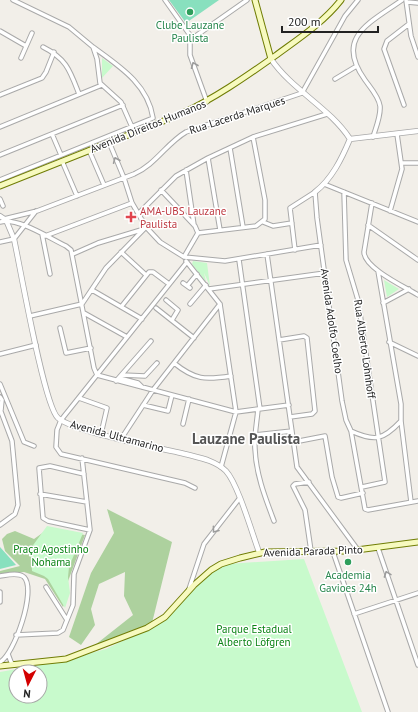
<svg xmlns="http://www.w3.org/2000/svg" width="418" height="712" font-family="'PT Sans',sans-serif">
<style>
.forest{fill:#add19e}
.park{fill:#c8facc;fill-rule:evenodd}
.pitch{fill:#88e0be}
.lines{fill:none;stroke-linecap:round;stroke-linejoin:round}
.minor-casing{stroke:#a9a9a9;stroke-width:5.5}
.tertiary-casing{stroke:#a9a9a9;stroke-width:6}
.secondary-casing{stroke:#707d05;stroke-width:7}
.minor{stroke:#fff;stroke-width:3.5}
.tertiary{stroke:#fff;stroke-width:4.5}
.secondary{stroke:#f7fabf;stroke-width:5}
.oneway{stroke:#9c9c9c}
.leisure-dot{fill:#2e9e5b;stroke:#fff;stroke-width:1.5}
.health-dot{fill:#e0444e;stroke:#fff;stroke-width:1.5}
.labels{text-anchor:middle;stroke-width:3;stroke-linejoin:round;paint-order:stroke}
.leisure-label{font-size:11px;fill:#27864d;stroke:#fff}
.street-label{font-size:11px;fill:#222;stroke:#fff}
.health-label{font-size:11px;fill:#be3a42;stroke:#fff;text-anchor:start}
.park-label{font-size:11px;fill:#0c8416;stroke:#fff}
.district-label{font-size:15px;font-weight:bold;fill:#555;stroke:#fff}
</style>
<rect width="100%" height="100%" fill="#f2efe9"/>
<path class="forest" d="M107,509L172,542L152,623L95,645L133,615L124,596L125,572L99,584L91,609L95,625L81,645L69,637L91,573L114,533Z
M48,529L85,535L67,584V598L63,607L45,579L24,572L0,574V571L20,566L5,551L2,539L7,534L15,531L34,539Z"/>
<path class="park" d="M102,58L113,66L102,78Z
M193,261L207,263L210,286L204,273L206,282L192,264Z
M384,280L399,289L387,297Z
M47,526L83,533L69,567L68,577L70,593L65,608L48,579L44,576L32,571L31,548Z
M304,559L362,712H0V672L61,661L106,649L154,626L205,575L227,564ZM16,672H40V696H16Z"/>
<path class="pitch" d="M169,0H219L186,23Z
M0,547L16,565L0,569Z"/>
<g class="lines">
<defs>
<path id="minor" d="M13,0L69,27L93,47L97,59L100,83L121,102L132,127
M165,0L192,38
M406,0L411,36L418,57
M407,2L418,3
M0,31L26,46
M43,47C67,59 70,71 79,94
M21,58L32,33
M335,79L355,67
M0,95L42,78L46,72L54,52
M207,102L190,55V40L247,0
M404,105L384,49L387,41L409,24
M0,127L102,85
M52,134L61,155
M373,137C376,127 381,116 380,106C379,97 370,87 365,80C334,37 370,23 402,0
M109,142L124,178L132,203L146,227L160,242L184,257L225,261L321,245
M230,148L243,227
M89,150L104,185
M0,155L123,105
M208,158L220,230
M62,161L77,196
M402,163H418
M186,170L194,225
M0,180L153,118C148,84 119,66 93,47
M324,184L418,222
M161,190L195,226L198,233
M315,192L317,218L342,401L346,420L351,431L365,509L368,510L418,501
M344,192L346,260L358,300L385,482L362,487
M0,199L3,206
M372,203L364,252C364,268 405,287 418,295
M390,211L402,169L397,134
M138,214L176,176L208,158L253,137L327,114
M4,219L37,211L134,174C155,165 167,143 186,132L302,93L345,16L358,0
M0,222C18,217 49,238 66,246L71,250L94,368L97,375L236,412L289,405
M263,222L273,226L292,223
M368,225L418,260
M42,234L50,274
M45,236L132,203
M0,242L14,239L36,211
M295,250L290,208L315,192
M121,252L146,275
M73,254L98,243L141,230
M267,254L297,467L358,550
M184,257L198,233L256,226L265,219V200L253,137
M239,260L260,409
M186,261L220,304L236,412L221,467
M187,262L61,420L57,430L56,447L61,454L185,483L195,488
M378,271L401,404V421L411,502
M183,283L190,288
M187,286L197,274
M209,289L325,273
M92,290L142,319
M166,300L178,310L172,320
M383,303L409,289
M190,304L206,285
M121,307L149,272H153L169,284
M156,308L194,338
M84,313L127,337
M30,316L82,304L106,268L146,227
M60,328L66,353L91,348
M279,340L304,336L307,338L315,411L312,414L290,417
M389,342L418,356
M0,354L36,345
M174,363C195,380 205,380 231,376
M122,375L145,376L157,363
M119,378L138,383L142,387
M116,381L151,341
M0,384L24,442L34,446
M0,397L2,400L1,410
M79,398L107,408L101,434
M143,405L168,411L172,395
M0,409L12,441L18,505L15,514L0,525
M258,409C257,422 254,436 255,449C256,474 265,497 274,521
M183,424L189,399
M351,431C375,442 383,440 401,421
M255,435L292,431
M121,439L153,390L220,304
M294,442L325,436L332,477L338,497L341,498L363,493
M84,474L50,466L39,468L43,518L48,521L90,530
M309,482L295,484L293,486L305,510L311,551
M40,494L87,502
M378,548L418,665
M333,552L388,712
M0,576C7,575 18,572 24,577C37,590 14,655 0,662
M46,587L67,620
M189,589L204,544L239,499
M0,592V602
M354,614L418,593
M16,635L58,633L63,630L73,605L74,574L90,530L82,458
M8,654L11,662L14,665"/>
<path id="tertiary" d="M271,59C292,90 330,108 350,139
M350,139L418,131
M315,192C332,179 342,158 350,139
M0,216L6,220L14,239C20,266 44,406 58,418C76,433 162,448 189,455C201,458 216,461 226,471C238,484 252,533 259,552"/>
<path id="secondary" d="M255,0L271,59
M0,186L181,114C215,98 244,78 275,56C298,39 323,23 341,0
M0,666L66,659L147,628L165,617L194,585L211,570L221,564L240,558L265,552L349,551L418,542"/>
</defs>
<use href="#minor" class="minor-casing"/>
<use href="#tertiary" class="tertiary-casing"/>
<use href="#secondary" class="secondary-casing"/>
<use href="#minor" class="minor"/>
<use href="#tertiary" class="tertiary"/>
<use href="#secondary" class="secondary"/>
</g>
<defs><path id="oneway-chevron" d="M-2-3.5L2.5 0L-2 3.5" fill="none" stroke-width="1.6" stroke-linecap="round" stroke-linejoin="round"/></defs>
<g class="oneway">
<use href="#oneway-chevron" transform="translate(194 65) rotate(-112)"/>
<use href="#oneway-chevron" transform="translate(116 160) rotate(-113)"/>
<use href="#oneway-chevron" transform="translate(215 530) rotate(127)"/>
<use href="#oneway-chevron" transform="translate(387 574) rotate(-110)"/>
</g>
<g class="leisure-dot">
<circle cx="190" cy="12" r="4"/>
<circle cx="348" cy="562" r="4"/>
</g>
<path class="health-dot" d="M129 211h4v4h4v4h-4v4h-4v-4h-4v-4h4z"/>
<g class="labels">
<g class="leisure-label">
<text x="190" y="29">Clube Lauzane<tspan x="190" dy="13">Paulista</tspan></text>
<text x="348" y="579">Academia<tspan x="348" dy="13">Gavioes 24h</tspan></text>
</g>
<g class="street-label">
<text transform="translate(237 115) rotate(-18)" y="4">Rua Lacerda Marques</text>
<text transform="translate(148 126) rotate(-22)" y="4">Avenida Direitos Humanos</text>
<text transform="translate(332 321) rotate(82)" y="4">Avenida Adolfo Coelho</text>
<text transform="translate(365 349) rotate(82)" y="4">Rua Alberto Lohnhoff</text>
<text transform="translate(117 436) rotate(15)" y="4">Avenida Ultramarino</text>
<text transform="translate(313 551) rotate(-2)" y="4">Avenida Parada Pinto</text>
</g>
<g class="health-label">
<text x="140" y="215">AMA-UBS Lauzane<tspan x="140" dy="13">Paulista</tspan></text>
</g>
<g class="park-label">
<text x="51" y="553">Praça Agostinho<tspan x="51" dy="13">Nohama</tspan></text>
<text x="254" y="633">Parque Estadual<tspan x="254" dy="13">Alberto Löfgren</tspan></text>
</g>
<g class="district-label">
<text x="246" y="444">Lauzane Paulista</text>
</g>
</g>
<g transform="translate(28 684) rotate(186)"><circle r="19" fill="#ffffff" stroke="#a7a7a7"/>
<path d="M0-3L7 15L0 10L-7 15Z" fill="#d40000"/>
<text y="-6" font-size="11" font-weight="bold" text-anchor="middle" fill="#222222">N</text>
</g>
<path d="M282 26v6h96v-6" fill="none" stroke="#222222" stroke-width="2"/>
<text x="288" y="26" font-size="12" fill="#222222" stroke="#ffffff" stroke-width="3" paint-order="stroke">200 m</text>
</svg>
